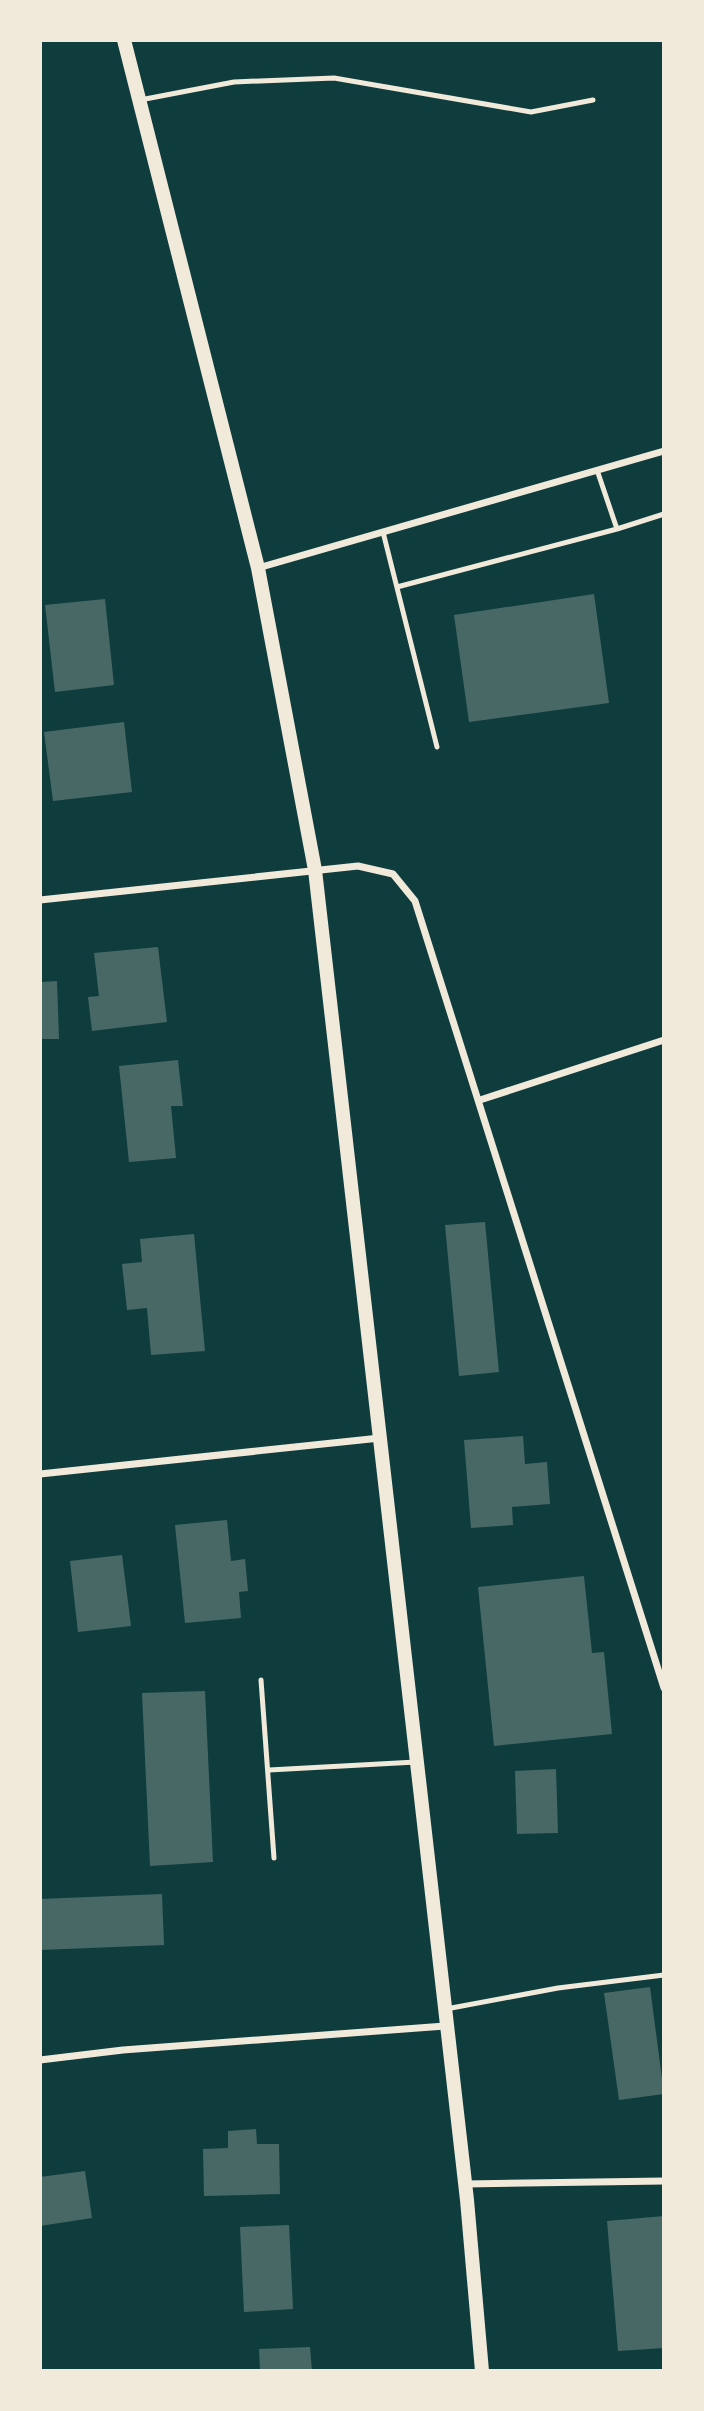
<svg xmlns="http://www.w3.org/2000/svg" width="704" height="2411" font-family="'Titillium Web',sans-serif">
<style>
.building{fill:#486865}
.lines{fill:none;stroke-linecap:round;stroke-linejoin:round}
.service{stroke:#f1e9da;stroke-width:5}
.minor{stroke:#f1e9da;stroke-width:7}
.secondary{stroke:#f1e9da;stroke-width:14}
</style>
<rect width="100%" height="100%" fill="#0f3d3e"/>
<path class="building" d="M594,594L609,703L469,722L454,615Z
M105,599L114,685L55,692L45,605Z
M124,722L132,792L53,801L44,732Z
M158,947L167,1022L92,1031L88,997L99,996L94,953Z
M57,981L59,1039H40V982Z
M178,1060L183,1106H171L176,1158L129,1162L119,1066Z
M485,1222L499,1372L459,1376L445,1225Z
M194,1234L205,1351L151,1355L147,1308L127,1310L122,1264L142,1262L140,1239Z
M523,1436L525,1464L547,1462L550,1504L512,1507L513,1525L471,1528L464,1440Z
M227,1520L231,1561L245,1559L248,1591L239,1592L241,1618L185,1623L175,1525Z
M122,1555L131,1626L78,1632L70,1561Z
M584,1576L592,1653L604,1652L612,1734L494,1746L478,1587Z
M205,1691L213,1862L150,1866L142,1693Z
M556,1769L558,1833L517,1834L515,1771Z
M162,1894L164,1945L40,1950V1899Z
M650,1987L664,2094L619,2100L604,1993Z
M256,2129L257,2144H279L280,2194L204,2196L203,2149L228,2148V2131Z
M85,2171L92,2218L40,2226V2177Z
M664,2216V2348L618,2351L607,2221Z
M289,2225L293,2309L244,2312L240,2227Z
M310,2347L312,2371H260L259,2349Z"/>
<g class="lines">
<path class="service" d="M140,100L234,82L334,78L531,112L593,100
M617,529L664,514
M383,532L437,747
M397,587L617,529L597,470
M261,1680L274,1858
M269,1770L416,1762
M446,2009L558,1988L664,1975"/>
<path class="minor" d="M258,568L664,451
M40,900L358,866L393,874L415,901L664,1688
M480,1100L664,1040
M40,1474L380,1438
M40,2060L123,2050L445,2026
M466,2184L664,2181"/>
<path class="secondary" d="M124,40L258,568L315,870L467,2200L482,2371"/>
</g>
<rect width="704" height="2411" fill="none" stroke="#f1e9da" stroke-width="84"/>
</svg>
